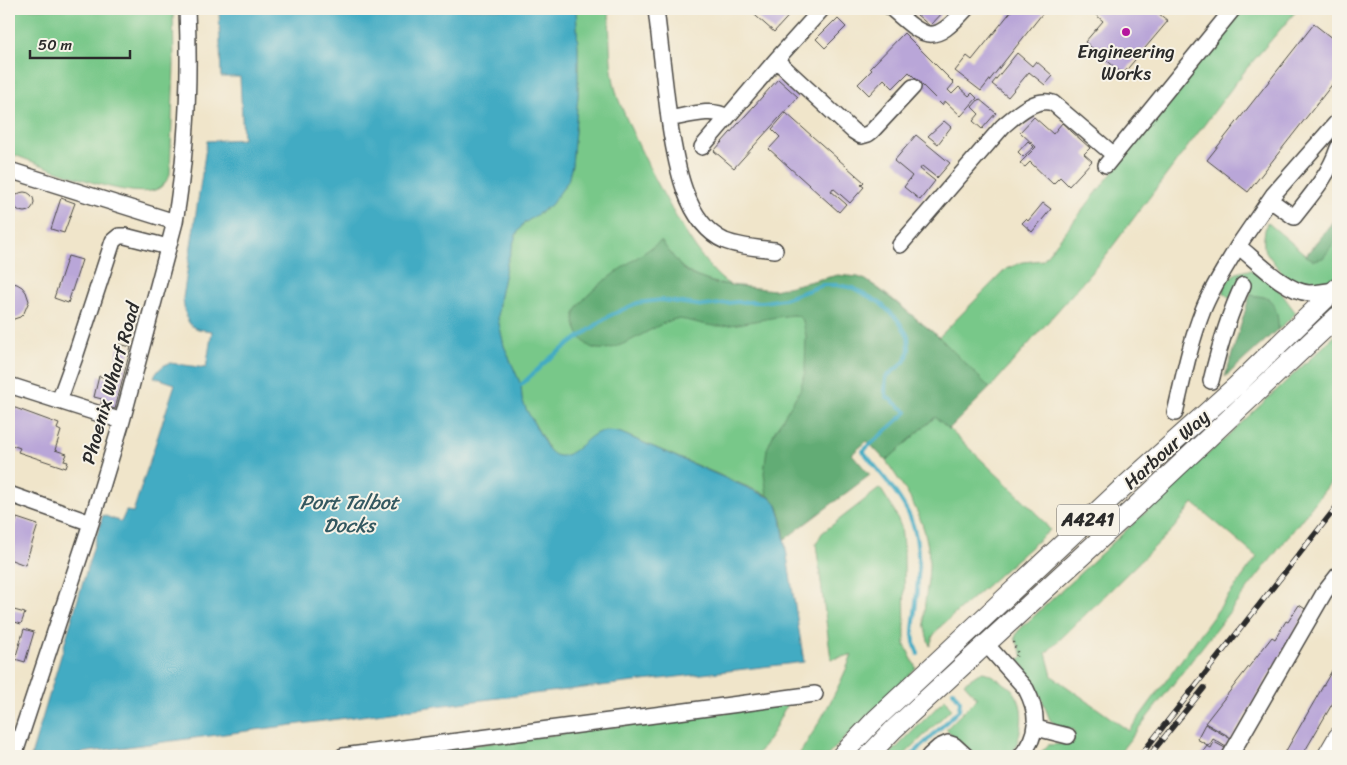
<svg xmlns="http://www.w3.org/2000/svg" width="1347" height="765" font-family="Sriracha,sans-serif">
<style>
.green{fill:#78c889;stroke:#527a5a;fill-rule:evenodd}
.forest{fill:#62ac75;stroke:#466c50}
.water{fill:#43abc3;stroke:#376b77}
.lines{fill:none;stroke-linecap:round;stroke-linejoin:round}
.stream{stroke:#43abc3;stroke-width:4}
.building{fill:#b9a6d8}
.minor-casing{stroke:#494743;stroke-width:18}
.major-casing{stroke:#494743;stroke-width:21}
.path{stroke:#494743;stroke-width:2.5;stroke-dasharray:1 4;stroke-linecap:butt}
.minor{stroke:#fff;stroke-width:15}
.major{stroke:#fff;stroke-width:19}
.rail-casing{stroke:#2b2b2b;stroke-width:5.5}
.rail{stroke:#f7f3e8;stroke-width:4;stroke-dasharray:11;stroke-linecap:butt}
.poi-dot{fill:#b5179e;stroke:#f7f3e8;stroke-width:2}
.labels{text-anchor:middle;stroke-width:4;stroke-linejoin:round;paint-order:stroke}
.shield{fill:#f7f3e8;stroke:#686764;stroke-width:1}
.shield-label{font-size:18px;font-weight:bold;fill:#2b2b2b}
.poi-label{font-size:19px;fill:#2b2b2b;stroke:#f7f3e8}
.street-label{font-size:19px;fill:#2b2b2b;stroke:#f7f3e8}
.water-label{font-size:20px;font-style:italic;fill:#335860;stroke:#f7f3e8}
</style>
<rect width="100%" height="100%" fill="#f7f3e8"/>
<filter id="ink" filterUnits="userSpaceOnUse"><feTurbulence type="fractalNoise" baseFrequency=".02" numOctaves="2"/><feDisplacementMap in="SourceGraphic" scale="10" xChannelSelector="R" yChannelSelector="G"/><feConvolveMatrix kernelMatrix="1 2 1 2 8 2 1 2 1" color-interpolation-filters="sRGB"/></filter>
<filter id="wash" filterUnits="userSpaceOnUse"><feTurbulence type="fractalNoise" baseFrequency=".0096" numOctaves="4" result="noise"/><feDisplacementMap in="SourceGraphic" scale="20" xChannelSelector="R" yChannelSelector="G"/><feGaussianBlur stdDeviation="1.12" result="paint"/><feColorMatrix in="noise" values="0 0 0 0 0 0 0 0 0 0 0 0 0 0 0 0 0 1.4 0 .05"/><feComposite in="paint" operator="in"/></filter>
<g filter="url(#wash)">
<rect width="100%" height="100%" fill="#f0e5ca"/>
<path class="green" d="M9,9H173L174,64L170,174C167,181 162,188 155,190C126,200 40,164 9,153Z
M576,9H609C610,37 609,68 617,95C629,130 699,278 734,286C745,288 765,291 775,290C805,287 833,268 864,280C875,284 885,294 895,301C909,313 924,325 939,337L1006,269L1023,262L1043,260L1242,9H1298L1247,68L1103,259L990,388L949,429L1035,511L1050,530L941,626L933,636L930,646C918,614 928,598 929,566C930,525 909,494 886,461L935,417L905,383L785,539C782,525 780,502 767,495L621,433L605,431L598,433L572,453L563,457L557,456L551,453L526,409L522,399L521,385L504,346L498,319L499,300L507,263L516,235L523,224L551,205L568,181L572,165L578,95V47ZM674,259C689,277 707,282 730,285L574,319L580,304Z
M1338,215V277C1314,296 1291,285 1274,263C1270,257 1265,252 1264,246C1263,238 1265,230 1267,222L1306,255Z
M1250,270C1271,273 1284,298 1296,313L1277,331L1278,329L1264,297L1250,295L1251,288L1239,282L1230,299L1223,292C1226,277 1236,271 1250,270Z
M1338,333V473L1117,756H1037L1048,745L1073,743L1074,730L1060,728L1050,720L1035,682L1019,660L1023,656L1015,638L1018,631ZM1193,503L1257,557L1129,731L1052,676L1046,653L1173,529Z
M880,488L894,510L901,527L904,554L905,645L916,668L827,756H798C819,724 838,691 852,655L831,659L816,544L822,533Z
M981,672C989,672 995,678 1002,682C1006,685 1011,687 1014,692C1028,711 1020,737 1012,756H975L946,729L977,698L964,683Z
M945,699L951,709L903,756H888Z
M787,704L771,736L756,756H391Z"/>
<path class="forest" d="M1338,215V238L1323,258L1314,260L1306,256Z
M661,241L682,268L692,275L714,283L774,290L838,275L858,277L866,280L885,294L939,337L990,388L949,429L935,417L886,461L867,441L852,454L870,475L785,539C782,523 782,503 767,495L764,473L767,449L775,431L800,390L805,372L806,336L803,321L798,316L793,315C769,317 746,324 722,326C705,327 691,319 675,319C654,325 625,348 605,349C593,350 587,347 580,336C576,328 572,321 576,311C584,290 642,255 661,241Z
M1250,295C1255,296 1262,296 1267,298C1276,303 1279,319 1278,329L1225,377Z"/>
<path class="water" d="M219,9H576L578,47V95L572,165L568,181L551,205L523,224L516,235L507,263L499,300L498,319L504,346L521,385L522,399L526,409L547,447C563,471 581,441 597,433C605,430 612,431 621,433L771,498L776,503L781,518L804,662L482,700L58,756H31L103,515L121,522L126,511L133,512L175,384L154,377C158,370 162,365 170,363L206,368L212,331C206,330 200,330 195,328C185,324 184,307 183,298L207,141L243,139L240,77H221Z"/>
<g class="lines">
<path class="stream" d="M521,385L550,358L609,316L637,303L661,300L704,306L736,302H763L784,299L823,285H837L853,288L879,302L898,320L908,336L909,349L907,357L904,362L886,377L885,391L887,397L907,412L863,451C879,472 899,493 910,517C925,552 916,595 913,632L914,642L918,654
M911,756L959,710L960,701L953,691"/>
</g>
<g id="blocks">
<path class="building" d="M748,9H795L774,32Z
M910,9H946L930,26Z
M1013,9H1046L981,91L955,71L967,56L972,60Z
M1089,9H1153L1168,21L1123,74L1085,42L1103,21Z
M838,19L846,27L825,48L816,39L833,22L834,23Z
M1314,24L1338,43V77L1248,192L1207,160Z
M904,33L954,83L948,90L952,94L959,87L969,96L972,93L977,98L961,116L945,101L942,105L909,72L893,88L884,79L869,95L858,84L872,70L870,68Z
M1017,53L1032,66L1036,61L1053,76L1045,85L1029,72L1008,97L992,84Z
M778,79L798,97L734,168L714,151Z
M979,99L996,113L982,129L973,121L979,114L972,107Z
M786,113L864,182L861,185L864,187L850,203L833,188L831,191L846,204L839,212L769,149L780,137L772,129Z
M1034,117L1053,134L1062,123L1090,148L1084,154L1092,161L1069,186L1060,177L1053,184L1030,162L1025,167L1020,163L1036,147L1020,132Z
M944,121L951,127L938,144L928,136Z
M916,135L950,163L937,178L922,166L920,169L935,181L920,200L904,187L912,176L894,161Z
M1028,141L1034,147L1023,157L1018,152Z
M14 202a10 10 0 1 1 20 0a10 10 0 1 1-20 0Z
M61,198L75,203L64,233L51,229Z
M1043,203L1051,209L1032,232L1022,223L1026,219L1028,221Z
M68,256L82,260L68,303L54,298Z
M9,282L17,284L22,287L26,292L29,301L24,313L20,317L11,320H9Z
M119,344L131,347L115,409L101,405L102,399L94,397L99,376L111,379Z
M10,406L59,424L57,429L61,431L55,450L67,454L64,461L68,462L66,468L18,452L20,448L9,444Z
M17,518L38,525L25,565L9,559V543Z
M1299,605L1307,610L1232,738L1205,723L1272,637L1275,639L1286,621L1288,622Z
M10,609L25,613L21,624L9,620Z
M24,629L34,632L25,662L15,659Z
M1338,660V694L1302,756H1283Z
M1205,724L1231,739L1226,747L1213,739L1209,746L1197,739Z
M1214,742L1225,748L1221,756H1200L1207,746L1211,748Z"/>
</g>
</g>
<g filter="url(#ink)">
<use href="#blocks" fill-opacity="0" stroke="#494743" stroke-width="1"/>
<g class="lines">
<defs>
<path id="minor" d="M656,9L669,119C687,116 712,107 727,117
M892,9C927,40 933,45 966,9
M776,60L853,131L861,136L868,134L872,131L913,87
M669,119C675,158 684,223 725,241C740,247 759,248 775,250
M702,147L776,60L822,9
M1106,165L1233,9
M9,170L175,222
M1270,200L1294,217C1311,195 1329,175 1338,148
M900,245L1003,126C1016,115 1035,97 1053,103L1114,155
M1337,289C1328,291 1319,293 1309,293C1286,292 1257,261 1238,246L1273,195L1338,121
M1211,381C1219,348 1228,316 1243,285
M9,385L59,401
M1175,413C1183,379 1190,343 1203,310C1212,287 1226,267 1238,246
M122,421L59,401L75,357L113,241L119,236H125L168,247
M9,494L91,523
M986,644L1026,689C1039,714 1039,734 1021,756
M1036,728L1068,736
M14,756L91,523L122,421L175,222C187,152 190,80 187,9
M343,756L815,694
M929,756L939,747L948,743L954,745L966,756
M1230,756L1324,593L1338,575"/>
<path id="major" d="M841,756L875,720L1120,490L1236,386L1338,287
M868,756L894,729L1136,506L1338,316
M1327,756L1338,737"/>
</defs>
<use href="#minor" class="minor-casing"/>
<use href="#major" class="major-casing"/>
<path class="path" d="M1013,642L1018,654L1016,656"/>
<use href="#minor" class="minor"/>
<use href="#major" class="major"/>
<defs>
<path id="rail" d="M1140,756L1338,505
M1149,756L1204,688"/>
</defs>
<use href="#rail" class="rail-casing"/>
<use href="#rail" class="rail"/>
</g>
</g>
<circle class="poi-dot" cx="1126" cy="32" r="5"/>
<g class="labels">
<rect class="shield" x="1057" y="504.5" width="62" height="31" rx="4"/>
<g class="shield-label">
<text x="1088" y="526">A4241</text>
</g>
<g class="poi-label">
<text x="1126" y="58">Engineering<tspan x="1126" dy="22">Works</tspan></text>
</g>
<g class="street-label">
<text transform="translate(110 383) rotate(-74)" y="7">Phoenix Wharf Road</text>
<text transform="translate(1166 449) rotate(-42)" y="7">Harbour Way</text>
</g>
<g class="water-label">
<text x="349" y="509">Port Talbot<tspan x="349" dy="23">Docks</tspan></text>
</g>
</g>
<rect width="1347" height="765" fill="none" stroke="#f7f3e8" stroke-width="30"/>
<path d="M30 50v8h100v-8" fill="none" stroke="#2b2b2b" stroke-width="2.5"/>
<text x="38" y="50" font-size="15" fill="#2b2b2b" stroke="#f7f3e8" stroke-width="4" paint-order="stroke">50 m</text>
</svg>
